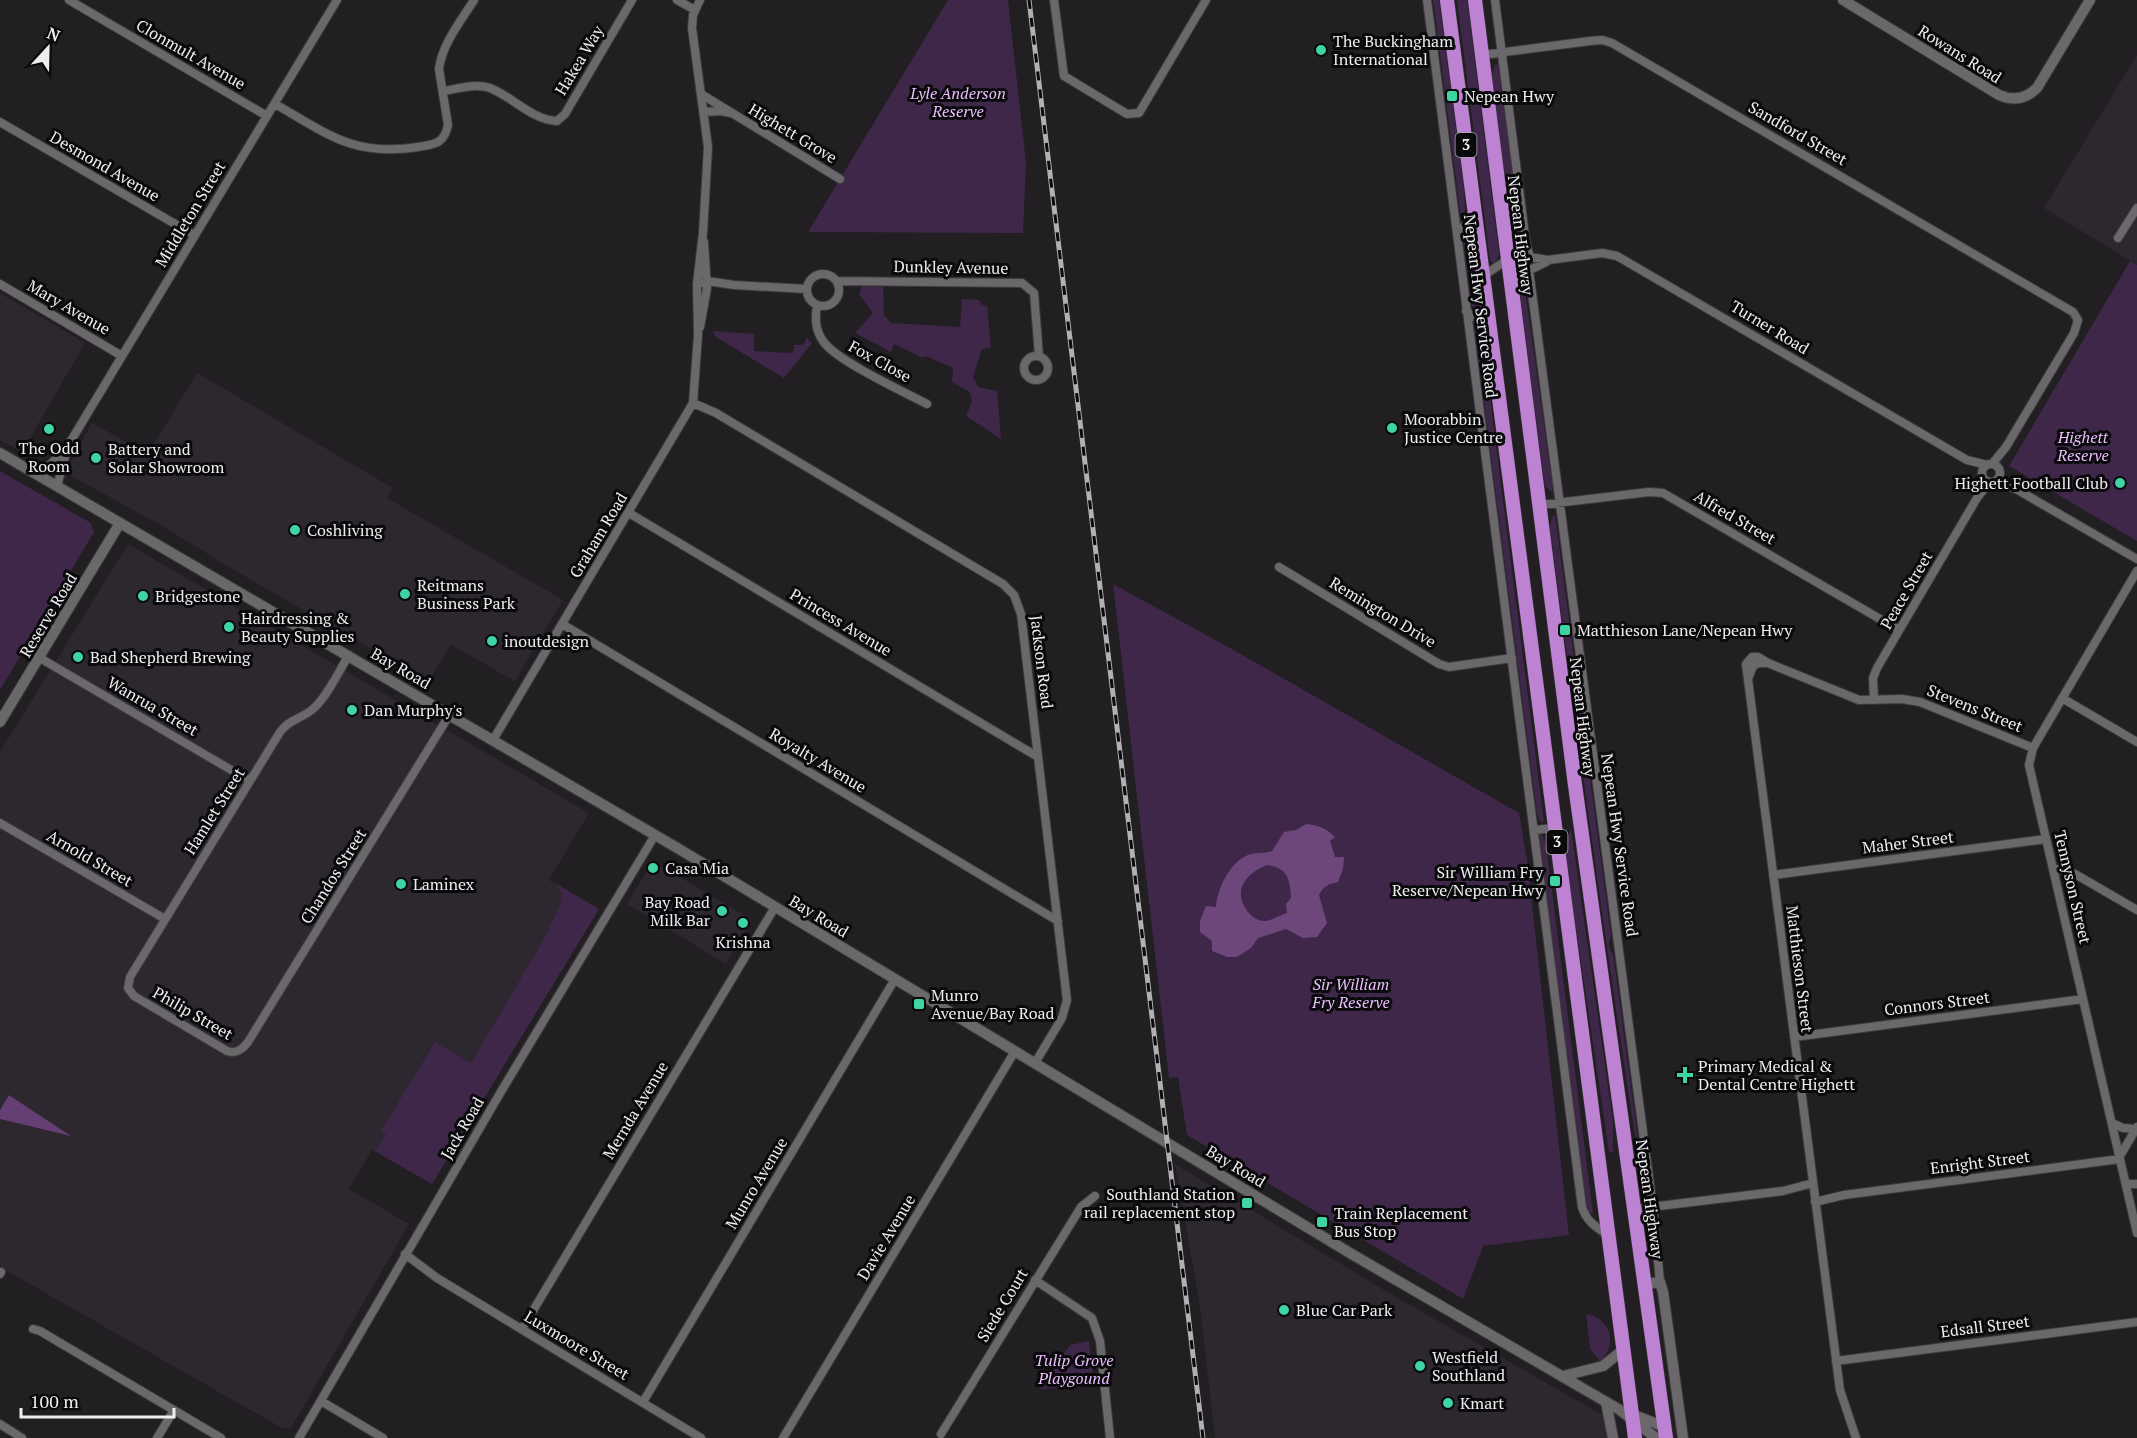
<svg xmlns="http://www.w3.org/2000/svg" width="2137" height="1438" font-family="'PT Serif',serif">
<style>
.built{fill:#2d272f}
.green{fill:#3f2749}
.forest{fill:#653f73}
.water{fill:#6d477c;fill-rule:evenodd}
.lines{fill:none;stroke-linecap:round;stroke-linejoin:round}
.minor-casing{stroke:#3d3b3d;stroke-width:10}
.tertiary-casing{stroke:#3d3b3d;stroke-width:12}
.secondary-casing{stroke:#3d3b3d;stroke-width:12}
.trunk-casing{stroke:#3d3b3d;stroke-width:15}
.minor{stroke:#6b686b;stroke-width:8}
.tertiary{stroke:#6b686b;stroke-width:10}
.secondary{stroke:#6b686b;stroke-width:10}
.trunk{stroke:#be82d3;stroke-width:14}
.rail-casing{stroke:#b1b0b2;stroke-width:5}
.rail{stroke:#0a090b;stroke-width:3;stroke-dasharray:9;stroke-linecap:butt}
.poi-dot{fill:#3ed4a3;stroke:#0a090b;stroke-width:2}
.labels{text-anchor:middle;stroke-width:6;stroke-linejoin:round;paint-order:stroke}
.shield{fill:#0a090b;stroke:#aaa9ab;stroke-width:1.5}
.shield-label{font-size:15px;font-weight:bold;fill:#eeedef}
.poi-label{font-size:16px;fill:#eeedef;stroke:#0a090b;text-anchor:start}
.street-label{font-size:16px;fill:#eeedef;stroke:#0a090b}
.park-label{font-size:16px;font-style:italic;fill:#ecbefe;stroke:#0a090b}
</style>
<rect width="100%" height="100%" fill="#211f22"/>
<path class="built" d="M2137,55V265L2044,208Z
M0,293L85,343L22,452L0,440Z
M197,373L393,488L387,498L563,600L515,681L451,645L428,682L222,563L166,528L68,474L67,469L92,423L148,454Z
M128,544L589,813L549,880L599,909L432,1184L372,1150L349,1189L409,1224L291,1428H282L0,1267V1119L69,1135L10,1095L0,1110V752Z
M653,861L752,920L726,964L627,904Z
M1175,1164L1389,1293L1606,1417L1609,1438H1215L1200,1306Z"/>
<path class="green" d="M948,0H1008L1026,163L1023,233L808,232Z
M1433,0H1439L1464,190L1465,208L1463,220L1460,210Z
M1457,0H1467L1469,15L1497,237L1499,255L1494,265L1490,260Z
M1498,64L1524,249L1522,250L1513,239L1492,75L1495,65Z
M1468,228L1478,306L1477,316L1472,305L1464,242Z
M2130,261L2137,265V541L2009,466Z
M1523,277L1553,489L1552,492L1545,486L1519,288Z
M862,286L883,287L884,315L891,323L960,327L962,299L979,300L982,305L987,306L991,347L982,349L973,377L978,387L997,391L1001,439L966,416L972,402L970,392L952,382L953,368L926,356L923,358L894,344L891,352L855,333L873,313L859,294Z
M1470,319L1482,338L1484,351L1544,822H1540L1537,813L1478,355L1472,339Z
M713,331L754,334V351L790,353L794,351V345H802L805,343L806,337L812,343L784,378L716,337Z
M0,471L91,523L94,532L0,690Z
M1555,515L1611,936C1608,942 1609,949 1613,954L1641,1161H1639C1606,951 1578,740 1550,528L1552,517Z
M1113,584L1230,648L1519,813L1527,860L1569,1235L1483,1246L1463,1299L1187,1135L1178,1077L1169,1078Z
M1571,829L1613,1121V1152H1609L1563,839L1568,837Z
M1538,832L1543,836L1546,844L1593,1213L1589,1214L1586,1206Z
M555,883L599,909L432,1184L375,1151L386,1134L381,1131L435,1042L471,1063L547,934C551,919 562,909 562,893Z
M1586,1314C1610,1318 1619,1344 1600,1361L1590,1349Z
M1089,1341L1094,1385L1040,1389L1070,1345Z"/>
<path class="forest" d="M9,1095L71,1136L0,1119V1110Z"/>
<path class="water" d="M1306,824C1318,825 1326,828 1335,837L1330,841L1335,857H1344L1343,869L1338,882C1329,884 1323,886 1319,895L1327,923L1317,937L1303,938L1286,929L1258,938L1251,948L1237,957H1227L1212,951V941L1200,932V921L1206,906L1216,907C1217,889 1230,862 1248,855C1256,852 1264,854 1272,851L1284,832L1296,830ZM1267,865C1288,868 1290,879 1291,898L1286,904L1287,913C1280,915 1271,921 1264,921C1258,921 1252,917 1248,912C1232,891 1245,874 1267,865Z"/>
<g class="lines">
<defs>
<path id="minor" d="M69,0L267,116
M677,0L695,10
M1054,0L1064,76L1127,114L1139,113L1206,0
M1427,0L1582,1207C1586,1221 1596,1227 1608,1235
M1495,0L1526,243L1530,257
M1482,55L1590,41L1602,40L1612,43L2073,312L2078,320L2074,333L2006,447L1992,464
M443,91C457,89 475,83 490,88C513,97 532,120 557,121L565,114L632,0
M701,94L840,179
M275,104C328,134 353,157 418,147C435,144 444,144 448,125L439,69C442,44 461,21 474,0
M704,112L720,111L731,113
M0,122L194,235
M1457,234L1475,213
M2118,238L2137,208
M1529,270L1653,1208L1660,1282
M807 290a16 16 0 1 1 32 0a16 16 0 1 1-32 0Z
M1483,276L1507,260L1530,257L1548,260L1602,253L1617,256L1967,460L1987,465
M1510,280L1548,261
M837,281L1022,283L1034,293L1039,356
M0,284L122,356
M697,284L707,281L734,285L807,289
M817,305C815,318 815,330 823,341C835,360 904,392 927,404
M1466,311L1490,329
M700,327L707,288L704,242
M1024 368a12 12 0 1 1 24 0a12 12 0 1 1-24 0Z
M693,403L716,413L1003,584L1014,595L1021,614L1067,1000L1062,1018L1035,1063
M1982 473a9 9 0 1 1 18 0a9 9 0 1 1-18 0Z
M35,473L51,464L69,444L337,0
M1995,482L2016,489L2137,559
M57,486L67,450
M1539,505L1649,492L1663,493L1899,630
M629,513L1038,757
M1279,567L1439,664L1449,667L1512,658
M2137,571L2033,748L2029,765L2137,1233
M562,624L1058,921
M349,655C338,672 329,694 314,708C304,718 289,719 280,732L130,977L128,988L134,996L227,1051C236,1054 242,1050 248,1042L450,714
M40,658L250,781
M1748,679L1753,666L1759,663H1767
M2062,698L2137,742
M1874,700L1873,678L1877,668L1977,498L1989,483
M493,740L693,403L698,335L697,284L703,233L708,147L692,28L693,15L700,0
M0,823L165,919
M1534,830L1555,828
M2053,868L2075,874L2137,910
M1773,875L2046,839
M1794,1037L2083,999
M2112,1123L2123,1128L2136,1129
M2120,1156L2137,1127
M2126,1184H2137
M1815,1202L1844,1195L2120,1159
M1634,1209L1783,1191L1813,1183
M405,1254L437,1278L701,1438
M0,1274L1,1272
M1035,1280L1092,1318L1100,1341L1110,1438
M33,1329L40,1331L221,1438
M522,1329L775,907
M1836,1361L2137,1322
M321,1401L383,1438
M643,1402L895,979
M0,1424L22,1438
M941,1434L1081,1207L1095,1196
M157,1438L174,1410
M299,1438L502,1090L655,835
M783,1438L1015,1051
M1856,1438L1840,1390L1746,664L1752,657H1758L1768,663L1859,700L1902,699L1920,702L2033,748"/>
<path id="tertiary" d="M1843,0L1999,95C2013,101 2026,99 2037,88L2090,0
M0,722L120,523
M1645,1284L1660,1282L1663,1292L1683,1438"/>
<path id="secondary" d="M0,453L679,849L1355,1256L1620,1410L1656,1438
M1563,1376L1603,1366L1623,1350
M1606,1402L1613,1438
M1626,1412L1665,1427"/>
<path id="trunk" d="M1447,0L1635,1438
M1475,0L1575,785L1666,1438"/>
</defs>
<use href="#minor" class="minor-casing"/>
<use href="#tertiary" class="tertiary-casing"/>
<use href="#secondary" class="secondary-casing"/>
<use href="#trunk" class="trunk-casing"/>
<use href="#minor" class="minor"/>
<use href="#tertiary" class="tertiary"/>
<use href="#secondary" class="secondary"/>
<use href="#trunk" class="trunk"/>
<defs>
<path id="rail" d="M1029,0L1203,1438"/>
</defs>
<use href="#rail" class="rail-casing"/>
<use href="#rail" class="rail"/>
</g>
<g class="poi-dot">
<circle cx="1321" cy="50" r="6"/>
<rect x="1446" y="90" width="12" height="12" rx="3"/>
<circle cx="1392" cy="428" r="6"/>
<circle cx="49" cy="429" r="6"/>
<circle cx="96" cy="458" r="6"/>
<circle cx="2120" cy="483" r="6"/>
<circle cx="295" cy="530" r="6"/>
<circle cx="405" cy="594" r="6"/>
<circle cx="143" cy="596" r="6"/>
<circle cx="229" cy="627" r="6"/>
<rect x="1559" y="624" width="12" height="12" rx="3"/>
<circle cx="492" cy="641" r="6"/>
<circle cx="78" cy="657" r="6"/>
<circle cx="352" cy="710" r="6"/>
<circle cx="653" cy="868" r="6"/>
<rect x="1549" y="875" width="12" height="12" rx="3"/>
<circle cx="401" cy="884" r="6"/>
<circle cx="722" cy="911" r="6"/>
<circle cx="743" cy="923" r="6"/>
<rect x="913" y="998" width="12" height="12" rx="3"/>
<path d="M1682 1066h6v6h6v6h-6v6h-6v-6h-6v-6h6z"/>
<rect x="1241" y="1197" width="12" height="12" rx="3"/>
<rect x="1316" y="1216" width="12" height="12" rx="3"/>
<circle cx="1284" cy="1310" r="6"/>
<circle cx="1420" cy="1366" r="6"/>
<circle cx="1448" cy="1403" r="6"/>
</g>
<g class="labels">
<g class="shield">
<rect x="1455.5" y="133" width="21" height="24" rx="4.5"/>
<rect x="1546.5" y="830" width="21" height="24" rx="4.5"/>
</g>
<g class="shield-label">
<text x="1466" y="150">3</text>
<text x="1557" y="847">3</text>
</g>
<g class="poi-label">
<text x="1333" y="47">The Buckingham<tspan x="1333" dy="18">International</tspan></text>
<text x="1464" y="102">Nepean Hwy</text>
<text x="1404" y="425">Moorabbin<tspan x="1404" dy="18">Justice Centre</tspan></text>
<text x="49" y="454" text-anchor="middle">The Odd<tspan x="49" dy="18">Room</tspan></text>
<text x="108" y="455">Battery and<tspan x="108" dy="18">Solar Showroom</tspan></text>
<text x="2108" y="489" text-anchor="end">Highett Football Club</text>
<text x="307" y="536">Coshliving</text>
<text x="417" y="591">Reitmans<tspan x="417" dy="18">Business Park</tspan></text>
<text x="155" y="602">Bridgestone</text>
<text x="241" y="624">Hairdressing &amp;<tspan x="241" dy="18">Beauty Supplies</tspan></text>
<text x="1577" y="636">Matthieson Lane/Nepean Hwy</text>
<text x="504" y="647">inoutdesign</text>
<text x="90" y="663">Bad Shepherd Brewing</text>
<text x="364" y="716">Dan Murphy's</text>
<text x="665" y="874">Casa Mia</text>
<text x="1543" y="878" text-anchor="end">Sir William Fry<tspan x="1543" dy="18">Reserve/Nepean Hwy</tspan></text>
<text x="413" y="890">Laminex</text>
<text x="710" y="908" text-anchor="end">Bay Road<tspan x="710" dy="18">Milk Bar</tspan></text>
<text x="743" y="948" text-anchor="middle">Krishna</text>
<text x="931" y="1001">Munro<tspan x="931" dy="18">Avenue/Bay Road</tspan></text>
<text x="1698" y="1072">Primary Medical &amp;<tspan x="1698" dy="18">Dental Centre Highett</tspan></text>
<text x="1235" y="1200" text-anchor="end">Southland Station<tspan x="1235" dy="18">rail replacement stop</tspan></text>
<text x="1334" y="1219">Train Replacement<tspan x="1334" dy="18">Bus Stop</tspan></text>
<text x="1296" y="1316">Blue Car Park</text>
<text x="1432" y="1363">Westfield<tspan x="1432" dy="18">Southland</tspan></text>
<text x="1460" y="1409">Kmart</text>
</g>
<g class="street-label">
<text transform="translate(191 54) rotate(30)" y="6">Clonmult Avenue</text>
<text transform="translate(1960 54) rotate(32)" y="6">Rowans Road</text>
<text transform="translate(579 60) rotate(-59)" y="6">Hakea Way</text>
<text transform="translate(793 133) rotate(31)" y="6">Highett Grove</text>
<text transform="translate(1798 133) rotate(30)" y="6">Sandford Street</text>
<text transform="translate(105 166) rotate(30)" y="6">Desmond Avenue</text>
<text transform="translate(190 214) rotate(-59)" y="6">Middleton Street</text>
<text transform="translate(1521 235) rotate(83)" y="6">Nepean Highway</text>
<text transform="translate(951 267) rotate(1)" y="6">Dunkley Avenue</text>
<text transform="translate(1481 306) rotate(83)" y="6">Nepean Hwy Service Road</text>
<text transform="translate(69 307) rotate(30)" y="6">Mary Avenue</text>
<text transform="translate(1770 327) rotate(31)" y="6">Turner Road</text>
<text transform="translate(880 361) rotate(29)" y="6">Fox Close</text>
<text transform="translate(1735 517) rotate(30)" y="6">Alfred Street</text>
<text transform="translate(598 535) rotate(-59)" y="6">Graham Road</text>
<text transform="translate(1906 590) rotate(-60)" y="6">Peace Street</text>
<text transform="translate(1383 612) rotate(31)" y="6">Remington Drive</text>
<text transform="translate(48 615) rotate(-59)" y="6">Reserve Road</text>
<text transform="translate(841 622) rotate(31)" y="6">Princess Avenue</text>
<text transform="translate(1042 662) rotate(83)" y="6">Jackson Road</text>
<text transform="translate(401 668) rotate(30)" y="6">Bay Road</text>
<text transform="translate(153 706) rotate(30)" y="6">Wanrua Street</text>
<text transform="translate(1975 708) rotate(22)" y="6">Stevens Street</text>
<text transform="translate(1583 717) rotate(83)" y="6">Nepean Highway</text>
<text transform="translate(818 760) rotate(31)" y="6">Royalty Avenue</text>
<text transform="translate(214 811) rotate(-58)" y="6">Hamlet Street</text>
<text transform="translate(1908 842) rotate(-7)" y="6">Maher Street</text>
<text transform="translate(1620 845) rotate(82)" y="6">Nepean Hwy Service Road</text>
<text transform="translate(90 858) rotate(30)" y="6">Arnold Street</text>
<text transform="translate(333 876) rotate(-58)" y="6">Chandos Street</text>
<text transform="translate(2073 887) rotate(77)" y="6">Tennyson Street</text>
<text transform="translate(819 916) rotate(31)" y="6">Bay Road</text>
<text transform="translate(1800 969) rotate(83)" y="6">Matthieson Street</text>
<text transform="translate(1937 1003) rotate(-7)" y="6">Connors Street</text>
<text transform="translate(193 1013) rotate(30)" y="6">Philip Street</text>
<text transform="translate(635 1110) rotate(-59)" y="6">Mernda Avenue</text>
<text transform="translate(462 1128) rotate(-60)" y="6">Jack Road</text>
<text transform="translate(1980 1162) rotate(-7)" y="6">Enright Street</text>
<text transform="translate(1236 1166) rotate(31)" y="6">Bay Road</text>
<text transform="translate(756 1183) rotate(-59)" y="6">Munro Avenue</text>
<text transform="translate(1650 1199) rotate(82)" y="6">Nepean Highway</text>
<text transform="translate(886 1237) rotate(-59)" y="6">Davie Avenue</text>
<text transform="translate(1002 1305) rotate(-59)" y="6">Siede Court</text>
<text transform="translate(1985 1326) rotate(-7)" y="6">Edsall Street</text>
<text transform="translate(577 1345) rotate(31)" y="6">Luxmoore Street</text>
</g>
<g class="park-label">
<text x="958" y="99">Lyle Anderson<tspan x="958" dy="18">Reserve</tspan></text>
<text x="2083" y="443">Highett<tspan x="2083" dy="18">Reserve</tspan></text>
<text x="1351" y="990">Sir William<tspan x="1351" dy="18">Fry Reserve</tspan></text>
<text x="1074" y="1366">Tulip Grove<tspan x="1074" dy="18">Playgound</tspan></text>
</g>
</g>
<g transform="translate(48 48) rotate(22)" stroke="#0a090b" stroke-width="4.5" paint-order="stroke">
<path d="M0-4.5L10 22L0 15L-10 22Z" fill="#eeedef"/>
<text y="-9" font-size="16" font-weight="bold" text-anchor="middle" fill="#eeedef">N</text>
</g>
<path d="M21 1408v9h153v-9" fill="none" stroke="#eeedef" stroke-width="3"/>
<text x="30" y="1408" font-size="18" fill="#eeedef" stroke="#0a090b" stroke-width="4.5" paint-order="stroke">100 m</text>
</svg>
